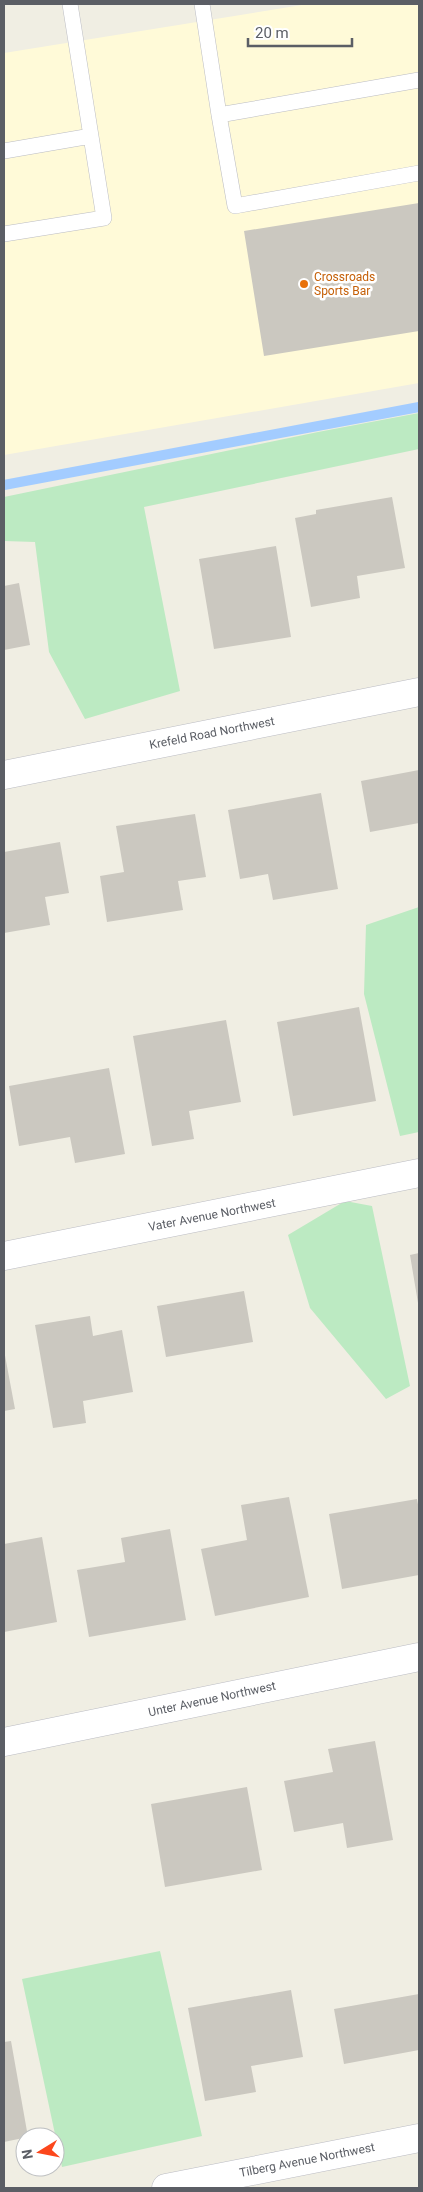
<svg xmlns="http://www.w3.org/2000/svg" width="423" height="2192" font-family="Roboto,sans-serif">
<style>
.commercial{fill:#fffad8}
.green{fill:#bceac2}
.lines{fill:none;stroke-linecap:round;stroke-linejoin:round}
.stream{stroke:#a3ccff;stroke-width:10}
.building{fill:#cbc8c0}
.service-casing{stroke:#bbbcc3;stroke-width:16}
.minor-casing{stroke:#bbbcc3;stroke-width:29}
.service{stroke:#fff;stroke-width:15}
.minor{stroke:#fff;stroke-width:28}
.food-dot{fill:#e8710a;stroke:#fff;stroke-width:2}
.labels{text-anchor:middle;stroke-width:5;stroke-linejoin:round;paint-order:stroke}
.food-label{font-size:12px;fill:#c56008;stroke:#fff;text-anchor:start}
.street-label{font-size:12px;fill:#5b5e65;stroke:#fff}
</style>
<rect width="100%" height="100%" fill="#f0eee3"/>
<path class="commercial" d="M308,4H419V383L4,455V53Z"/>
<path class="green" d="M419,413V449L144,507L180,691L85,719L49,652L35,542L4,541V497L318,432Z
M419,907V1132L400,1136L364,994L366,925Z
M345,1201L372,1206L410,1386L386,1399L310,1308L288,1235Z
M160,1951L202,2136L62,2167L22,1979Z"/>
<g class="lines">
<path class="stream" d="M4,485L419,407"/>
</g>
<path class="building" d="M419,203V331L264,356L244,231Z
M392,497L405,568L357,576L360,598L311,607L295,518L316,514V510Z
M276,546L291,637L214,649L199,559Z
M19,583L30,645L4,650V586Z
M419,770V823L370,832L361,781Z
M321,793L338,889L273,900L268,874L240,879L228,810Z
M195,814L206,877L178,881L183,910L107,922L100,876L124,872L116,826Z
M60,842L69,893L45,897L50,925L4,933V852Z
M359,1007L376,1101L293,1116L277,1022Z
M226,1020L241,1102L189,1111L194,1139L152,1146L133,1036Z
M109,1068L125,1154L75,1163L70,1137L19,1146L9,1086Z
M419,1253V1303H418L410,1255Z
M244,1291L253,1342L166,1357L157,1306Z
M90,1316L93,1336L122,1330L133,1392L83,1401L86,1423L53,1428L35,1325Z
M4,1350L15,1409L4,1411Z
M289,1497L309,1597L215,1616L201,1549L247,1540L241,1505Z
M417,1499L419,1510V1575L342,1589L329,1514Z
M170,1529L186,1620L89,1637L77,1570L125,1562L121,1538Z
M42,1537L57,1622L4,1632V1544Z
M375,1741L393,1840L347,1848L343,1823L294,1832L284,1781L333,1772L328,1749Z
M247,1787L262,1870L165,1887L151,1804Z
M291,1990L303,2057L251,2066L256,2092L205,2101L188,2008Z
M419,1994V2050L344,2064L334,2009Z
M11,2041L28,2137L4,2142V2042Z"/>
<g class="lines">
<defs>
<path id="service" d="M202,4L219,115L419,80
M219,115L235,206L419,173
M4,151L91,136
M4,234L104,218L70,4"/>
<path id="minor" d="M4,775L419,692
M4,1256L419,1173
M4,1742L419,1657
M166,2188L419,2138"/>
</defs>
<use href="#service" class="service-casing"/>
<use href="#minor" class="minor-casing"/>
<use href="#service" class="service"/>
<use href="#minor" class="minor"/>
</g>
<circle class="food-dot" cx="304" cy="284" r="5"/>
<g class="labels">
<g class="food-label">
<text x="314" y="281">Crossroads<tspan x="314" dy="14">Sports Bar</tspan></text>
</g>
<g class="street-label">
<text transform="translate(212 733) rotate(-11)" y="4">Krefeld Road Northwest</text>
<text transform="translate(212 1215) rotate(-11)" y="4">Vater Avenue Northwest</text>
<text transform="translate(212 1699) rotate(-12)" y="4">Unter Avenue Northwest</text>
<text transform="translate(307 2160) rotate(-11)" y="4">Tilberg Avenue Northwest</text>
</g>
</g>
<rect width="423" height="2192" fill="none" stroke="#5b5e65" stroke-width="10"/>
<g transform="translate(40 2152) rotate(260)"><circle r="24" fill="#ffffff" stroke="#bdbfc1"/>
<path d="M0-4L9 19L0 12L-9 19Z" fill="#fc471c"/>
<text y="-8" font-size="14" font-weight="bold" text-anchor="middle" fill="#5b5e65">N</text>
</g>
<path d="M248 38v8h104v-8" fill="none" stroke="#5b5e65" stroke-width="2.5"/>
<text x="255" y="38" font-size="15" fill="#5b5e65" stroke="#ffffff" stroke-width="4" paint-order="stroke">20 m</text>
</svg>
